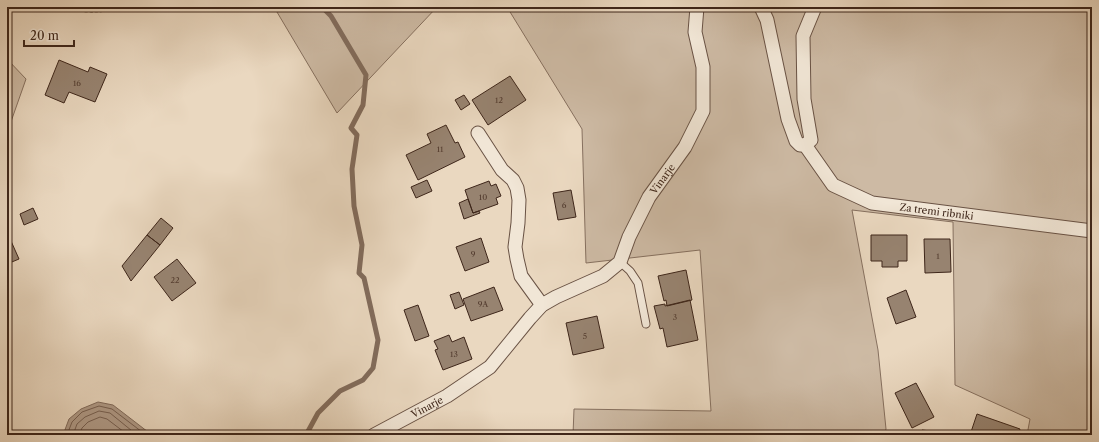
<svg xmlns="http://www.w3.org/2000/svg" width="1099" height="442" font-family="'Libre Caslon Text',serif">
<style>
.green{fill:#cdbaa4;stroke:#86705f}
.water{fill:#b09b88;stroke:#826c5c}
.lines{fill:none;stroke-linecap:round;stroke-linejoin:round}
.shore{stroke:#776051;stroke-width:1}
.stream{stroke:#826c5c;stroke-width:5}
.building{fill:#978370;stroke:#3e261a}
.service-casing{stroke:#695244;stroke-width:9}
.minor-casing{stroke:#695244;stroke-width:15}
.path{stroke:#3e261a;stroke-width:2.5;stroke-dasharray:3 2;stroke-linecap:butt}
.service{stroke:#f1e6d6;stroke-width:7}
.minor{stroke:#f1e6d6;stroke-width:13}
.labels{text-anchor:middle;stroke-width:4;stroke-linejoin:round;paint-order:stroke}
.number-label{font-size:8px;fill:#543d30}
.street-label{font-size:10px;fill:#3e261a;stroke:#f1e6d6}
</style>
<rect width="100%" height="100%" fill="#ead8c0"/>
<filter id="stains"><feTurbulence type="fractalNoise" baseFrequency=".005" numOctaves="4"/><feColorMatrix values="0 0 0 0 .2 0 0 0 0 .09 0 0 0 0 .02 0 0 0 .5 -.17"/></filter>
<radialGradient id="worn" r=".72"><stop offset=".6" stop-color="#630" stop-opacity="0"/><stop offset="1" stop-color="#630" stop-opacity=".3"/></radialGradient>
<path class="green" d="M274,7H437L337,113Z
M507,7H1092V435H1027L1030,419L955,385L953,222L852,210L878,350L886,429L884,435H573L574,409L711,411L700,250L586,263L582,129Z
M7,59L26,79L7,133Z"/>
<path class="water" d="M98,402L113,405L152,435H63L69,419L81,409Z"/>
<g class="lines">
<path class="shore" d="M67,435L72,422L82,412L99,406L112,409L146,435
M73,435L77,424L85,417L99,411L110,413L137,435
M79,435L82,428L88,422L100,417L107,419L128,435"/>
<path class="stream" d="M306,435L318,413L340,391L363,380L373,368L378,340L364,278L359,273L362,245L354,206L352,169L357,135L351,128L363,105L366,75L331,16L322,7"/>
</g>
<path class="building" d="M59,60L88,72L90,67L107,74L95,102L69,92L64,103L45,95Z
M510,76L526,100L488,125L472,100Z
M464,95L470,104L461,110L455,100Z
M446,125L455,143L458,142L465,157L418,180L406,155L431,143L427,134Z
M427,180L432,191L416,198L411,187Z
M489,181L491,186L496,184L501,196L496,198L498,204L473,213L465,190Z
M571,190L576,217L558,220L553,193Z
M468,199L473,213L479,211L480,213L464,219L459,203Z
M33,208L38,219L24,225L20,214Z
M161,218L173,228L160,245L147,235Z
M7,232L19,259L7,264Z
M147,235L160,245L131,281L122,266Z
M871,235H907V261H898V267H882V261H871Z
M481,238L489,262L465,271L456,247Z
M924,239H950L951,272L925,273Z
M177,259L196,283L172,301L154,277Z
M686,270L692,300L667,306L666,300L664,301L658,276Z
M494,287L503,310L471,321L463,299Z
M906,290L916,317L896,324L887,298Z
M459,292L464,305L455,309L450,295Z
M690,300L698,340L667,347L663,328L660,329L654,306L665,304V306Z
M418,305L429,336L415,341L404,310Z
M597,316L604,348L573,355L566,323Z
M449,335L452,342L464,337L472,359L443,370L435,350L438,349L434,341Z
M916,383L934,417L912,428L895,393Z
M977,414L1020,429L1018,435H978L971,432Z
M922,430L947,433V435H921Z"/>
<g class="lines">
<defs>
<path id="service" d="M620,262L630,271L638,283L646,324"/>
<g id="minor">
<path d="M761,7L767,20L788,119L796,141L800,145H805"/>
<path d="M478,133L502,170L513,180L517,188L519,200L518,223L515,247L517,259L521,276L542,305"/>
<path id="s1" d="M805,145L833,185L872,203L1092,231"/>
<path d="M805,145L811,140L804,99L803,36L815,7"/>
<path id="s2" d="M374,435L447,396L490,367L530,318L542,305L556,297L603,276L620,262L629,237L649,197L685,147L703,111V67L695,32L697,7"/>
</g>
</defs>
<use href="#service" class="service-casing"/>
<use href="#minor" class="minor-casing"/>
<path class="path" d="M55,7C77,12 106,13 127,7"/>
<use href="#service" class="service"/>
<use href="#minor" class="minor"/>
</g>
<g class="labels">
<g class="number-label">
<text x="77" y="86">16</text>
<text x="499" y="103">12</text>
<text x="440" y="152">11</text>
<text x="483" y="200">10</text>
<text x="564" y="208">6</text>
<text x="473" y="257">9</text>
<text x="938" y="259">1</text>
<text x="175" y="283">22</text>
<text x="483" y="307">9A</text>
<text x="675" y="320">3</text>
<text x="585" y="339">5</text>
<text x="454" y="357">13</text>
</g>
<g class="street-label">
<text dy="4" stroke="none"><textPath href="#s2" startOffset="399">Vinarje</textPath></text>
<text dy="4" stroke="none"><textPath href="#s1" startOffset="157">Za tremi ribniki</textPath></text>
<text dy="4" stroke="none"><textPath href="#s2" startOffset="60">Vinarje</textPath></text>
</g>
</g>
<rect width="1099" height="442" fill="none" stroke="#ead8c0" stroke-width="24"/>
<rect x="8" y="8" width="1083" height="426" fill="none" stroke="#3e261a" stroke-width="2"/>
<rect x="12" y="12" width="1075" height="418" fill="none" stroke="#3e261a"/>
<path d="M24 40v6h50v-6" fill="none" stroke="#3e261a" stroke-width="2"/>
<text x="30" y="40" font-size="12" fill="#3e261a" stroke="#f1e6d6" stroke-width="3" paint-order="stroke">20 m</text>
<rect width="100%" height="100%" filter="url(#stains)"/>
<rect width="100%" height="100%" fill="url(#worn)"/>
</svg>
